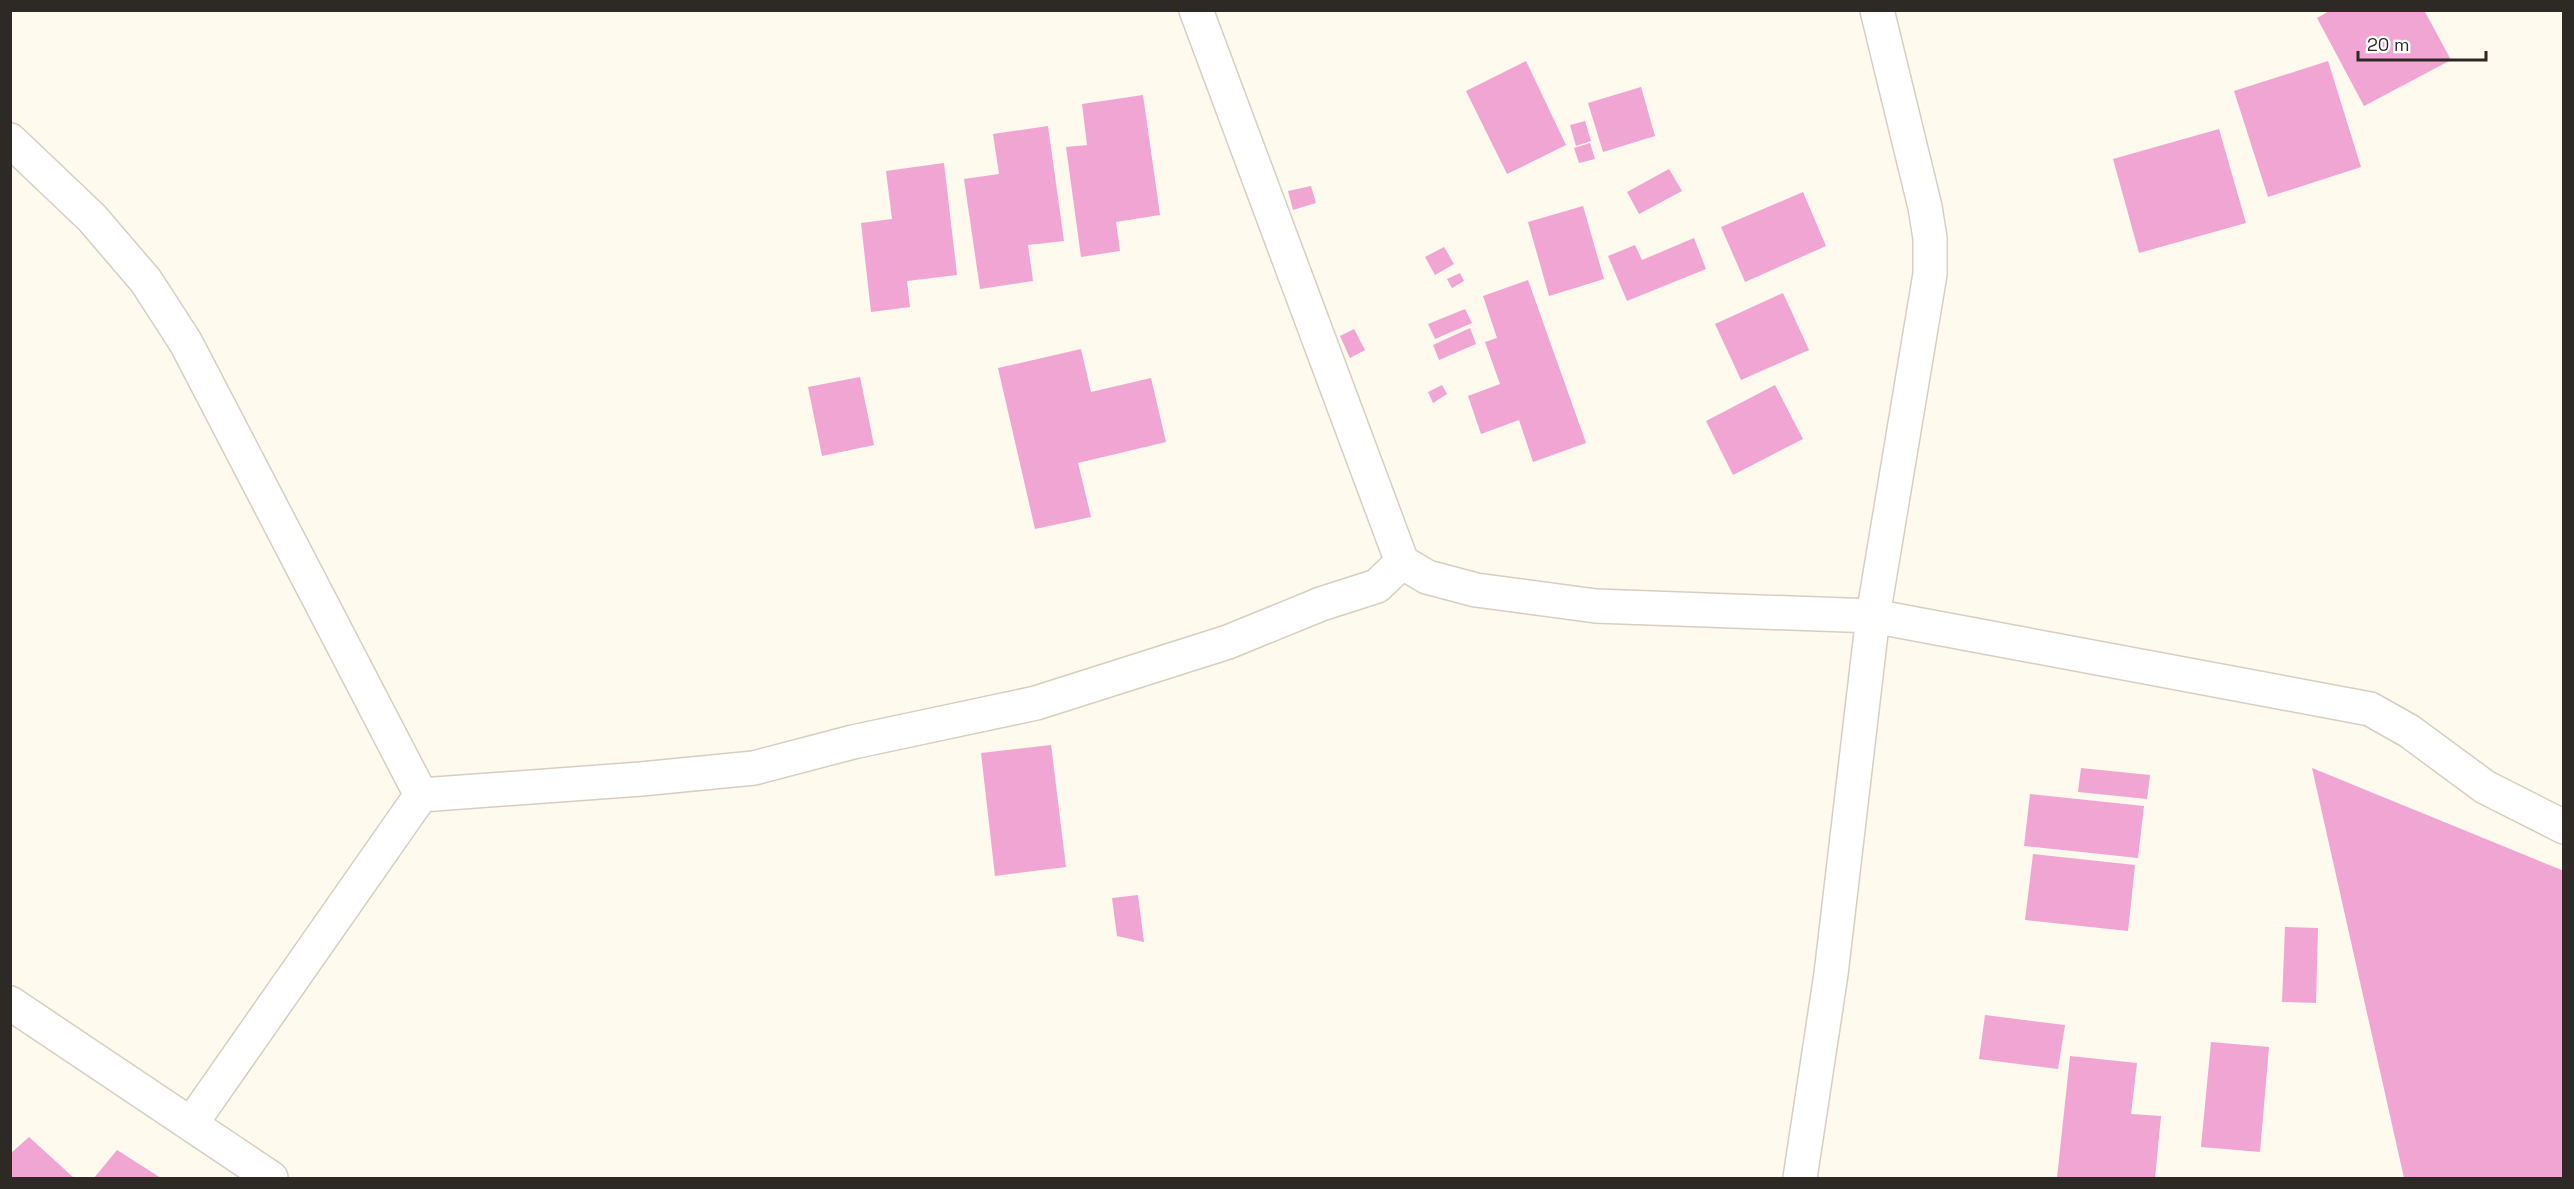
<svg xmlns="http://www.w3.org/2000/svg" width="2574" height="1189" font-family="'Space Grotesk',sans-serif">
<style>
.building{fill:#f1a5d3}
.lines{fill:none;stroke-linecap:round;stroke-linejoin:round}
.minor-casing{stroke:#d5cfc1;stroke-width:36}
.minor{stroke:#fff;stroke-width:33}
</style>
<rect width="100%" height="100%" fill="#fff9ee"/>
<path class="building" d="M2331,10H2424L2451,60L2364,106L2317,18Z
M1526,61L1566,145L1507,174L1466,91Z
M2328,61L2361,167L2268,197L2234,91Z
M1641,87L1655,136L1603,152L1588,103Z
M1143,95L1160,215L1116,222L1120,251L1081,257L1066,147L1087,145L1082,104Z
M1585,121L1591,141L1576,146L1570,125Z
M1048,126L1064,241L1028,245L1033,281L980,289L964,179L999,174L993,134Z
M2219,129L2246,223L2139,253L2113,159Z
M1590,143L1595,159L1579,163L1574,148Z
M944,163L957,275L907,281L910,307L871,312L861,223L892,219L886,171Z
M1669,169L1682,191L1639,214L1627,192Z
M1311,186L1316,203L1293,210L1288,191Z
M1803,192L1826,246L1745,282L1721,227Z
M1583,206L1604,279L1549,296L1528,222Z
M1694,238L1706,269L1627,301L1608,256L1635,245L1642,260Z
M1444,247L1454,264L1435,275L1425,257Z
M1460,273L1464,281L1452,288L1447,279Z
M1528,280L1586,443L1533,462L1519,420L1481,434L1468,396L1500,384L1485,342L1497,338L1483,296Z
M1783,293L1809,350L1741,380L1715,324Z
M1465,309L1472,323L1435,339L1428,324Z
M1470,328L1476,344L1439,360L1433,345Z
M1354,329L1365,350L1350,358L1340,336Z
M1081,349L1091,392L1151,378L1166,442L1078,463L1091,517L1035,529L998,368Z
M860,377L874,445L822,456L808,387Z
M1442,385L1447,394L1433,403L1428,392Z
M1775,385L1803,439L1733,475L1706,421Z
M1051,745L1066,867L995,876L981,753Z
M2081,768L2150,775L2147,799L2078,792Z
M2312,768L2564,871V1178H2404Z
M2030,794L2144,806L2138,858L2024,846Z
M2033,854L2135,865L2128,931L2025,920Z
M1138,895L1144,942L1117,936L1112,898Z
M2285,927L2318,928L2316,1003L2282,1002Z
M1985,1015L2065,1025L2058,1069L1979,1059Z
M2211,1042L2269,1047L2260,1152L2201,1147Z
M2070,1056L2137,1063L2131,1114L2161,1116L2155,1178H2057Z
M29,1137L74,1178H10V1154Z
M117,1150L161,1178H94Z"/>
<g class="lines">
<defs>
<path id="minor" d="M1196,10L1402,562L1427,577L1476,590L1596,606L1873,616L2370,709L2409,731L2485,787L2564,827
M10,140L92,218L146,281L186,343L421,795
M421,795L641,779L754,768L853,742L1036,703L1228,642L1321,604L1377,586L1402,562
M10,1003L271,1178
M191,1124L421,795
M1800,1178L1831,974L1873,616L1930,274V238L1925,207L1877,10"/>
</defs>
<use href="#minor" class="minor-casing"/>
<use href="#minor" class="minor"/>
</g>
<rect width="2574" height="1189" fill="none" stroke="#2d2a25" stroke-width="24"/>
<path d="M2358 51v9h128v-9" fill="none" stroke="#2d2a25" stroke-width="3"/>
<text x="2367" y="51" font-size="18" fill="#2d2a25" stroke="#ffffff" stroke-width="4.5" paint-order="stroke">20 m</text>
</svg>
